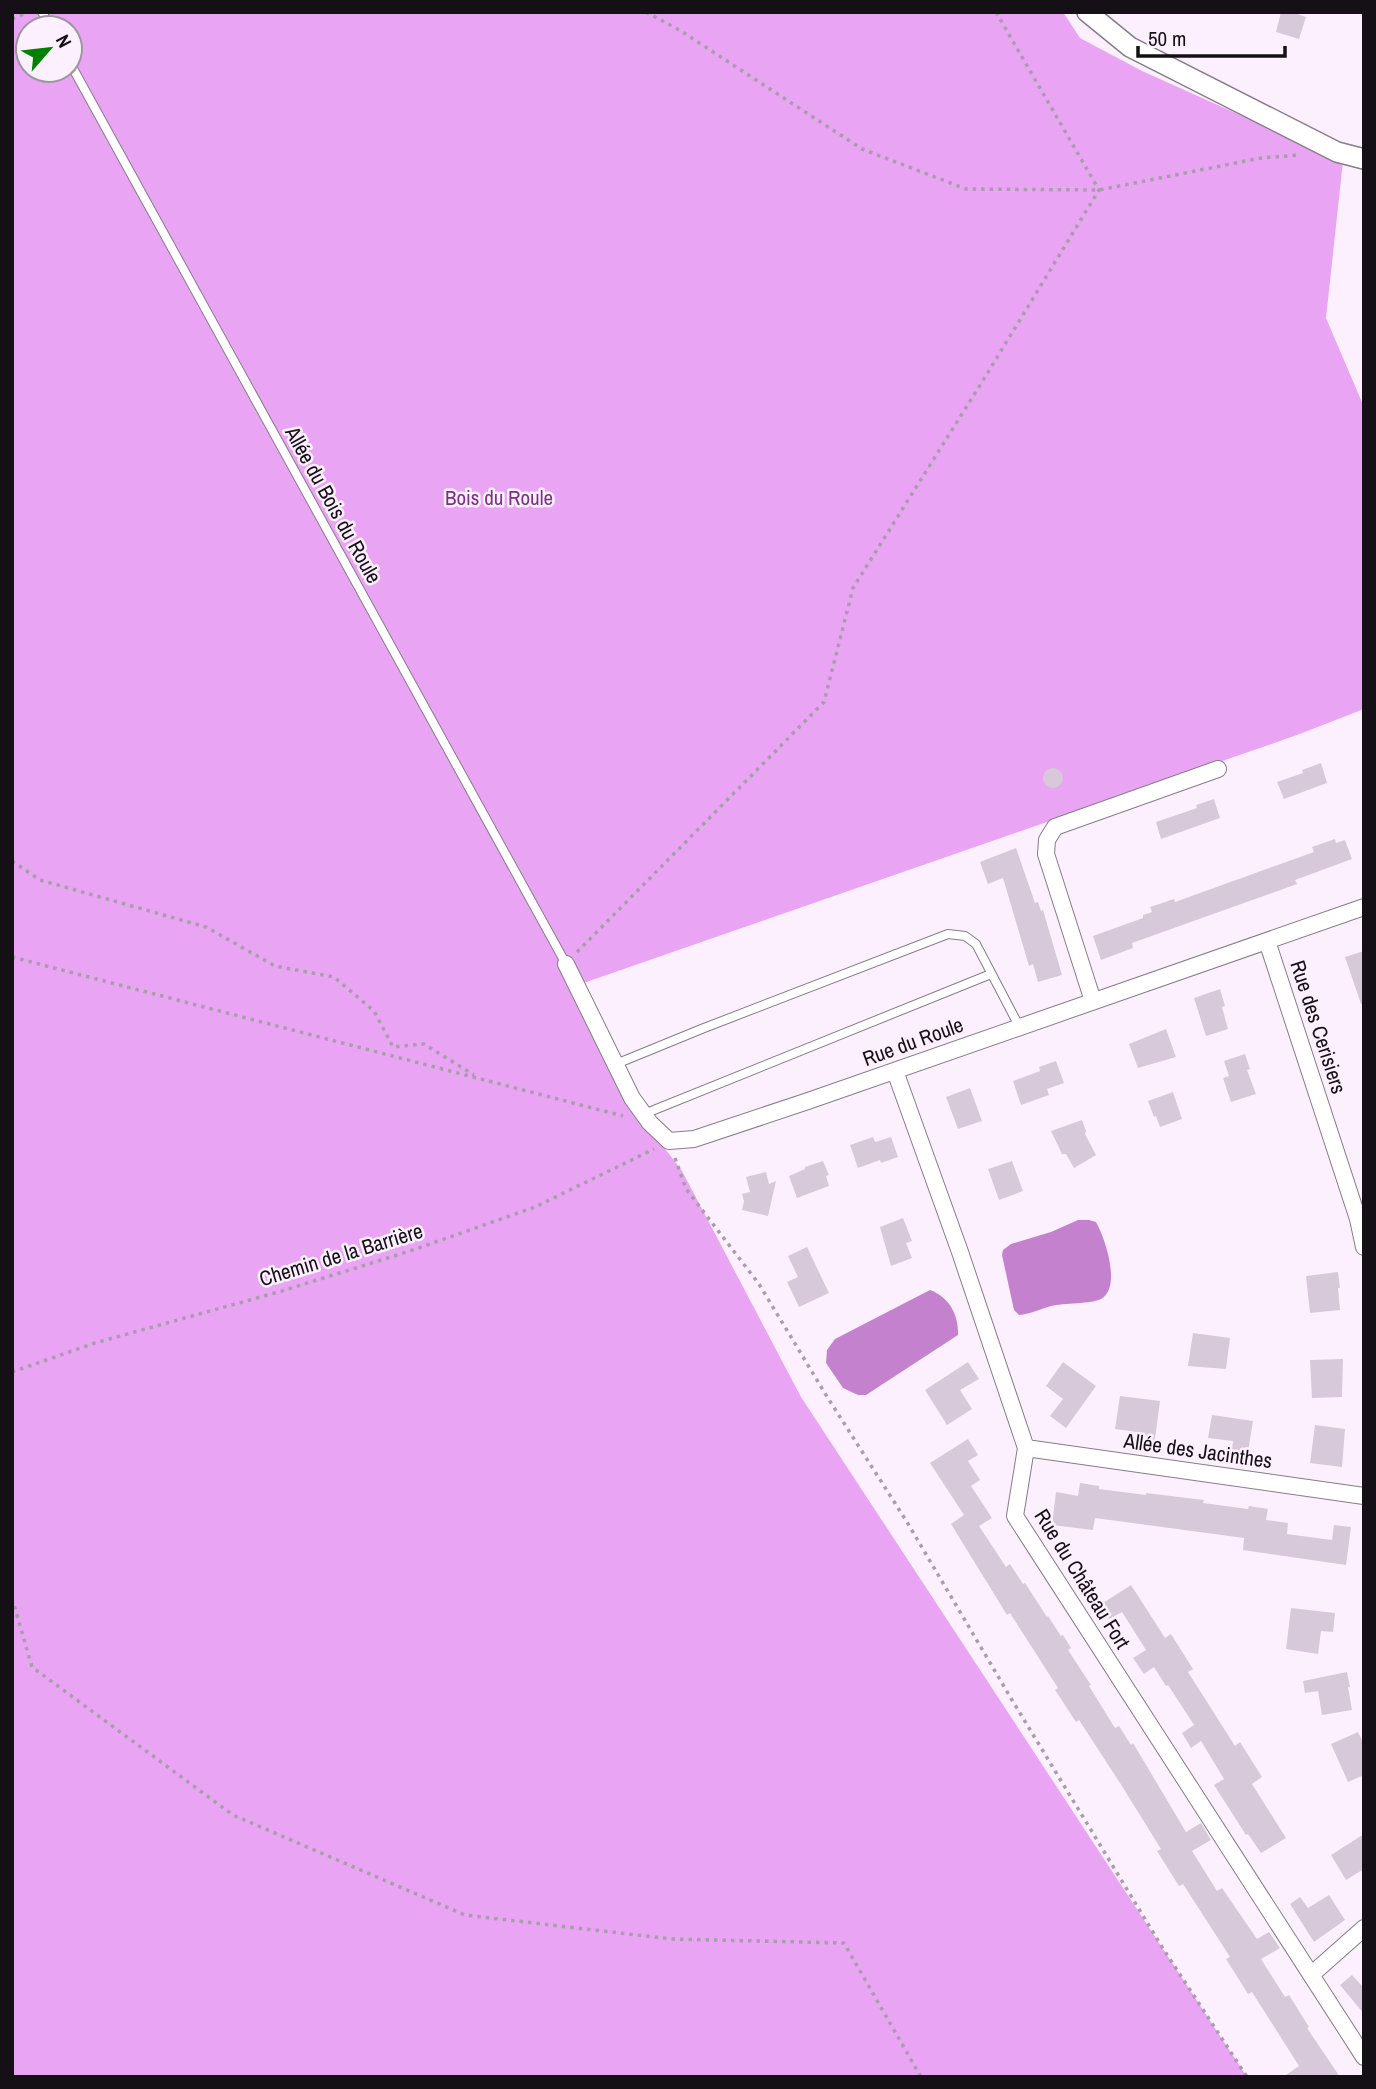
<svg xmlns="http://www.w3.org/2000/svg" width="1376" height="2089" font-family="'Archivo Narrow',sans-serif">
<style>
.forest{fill:#e9a5f3;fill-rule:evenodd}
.water{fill:#c482ce}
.building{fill:#d8c9da}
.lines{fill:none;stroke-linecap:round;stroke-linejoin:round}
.service-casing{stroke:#887b8a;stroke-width:10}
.minor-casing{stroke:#887b8a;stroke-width:18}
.tertiary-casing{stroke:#887b8a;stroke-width:22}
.path{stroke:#a79ea9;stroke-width:3.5;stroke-dasharray:3.5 5;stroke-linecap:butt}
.service{stroke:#fff;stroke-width:8}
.minor{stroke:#fff;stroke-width:16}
.tertiary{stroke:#fff;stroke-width:19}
.labels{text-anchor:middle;stroke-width:5;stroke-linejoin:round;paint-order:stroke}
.park-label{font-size:21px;fill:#7d2e89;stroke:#fcf0fe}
.street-label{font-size:21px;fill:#151016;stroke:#fcf0fe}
</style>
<rect width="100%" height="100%" fill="#fcf0fe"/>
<path class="forest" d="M12,12H1063L1080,38L1142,71L1343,161L1326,318L1364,407V709L1297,735L572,987L621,1091L682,1171L801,1397L1247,2077H12ZM28,28H70V70H28Z"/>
<path class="water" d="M1078,1220H1089L1096,1222C1105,1238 1122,1287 1101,1299C1092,1304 1063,1303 1051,1306C1040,1309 1031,1314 1019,1315L1014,1310L1002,1255L1003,1250L1011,1244L1051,1232Z
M930,1290C949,1297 959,1315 958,1335L866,1395H858L843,1388L826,1363L827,1350L835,1339Z"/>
<path class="building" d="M1281,12H1291L1306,17L1299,39L1276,32Z
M1321,763L1327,783L1284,799L1277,782L1303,773L1302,770Z
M1043 778a10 10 0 1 1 20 0a10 10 0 1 1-20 0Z
M1214,799L1220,818L1161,839L1156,822L1197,808L1196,805Z
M1335,839L1336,843L1345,840L1352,859L1295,880L1297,884L1132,943L1133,948L1101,960L1093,936L1143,918V915L1152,912L1150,907L1174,899L1175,902L1314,852L1312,847Z
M1016,848L1035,903L1038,902L1041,911L1043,910L1062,975L1038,982L1033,964L1029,966L1003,878L988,884L980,862Z
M1364,951V1004H1361L1345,957Z
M1220,989L1225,1006L1222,1007L1228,1029L1206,1036L1194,998Z
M1166,1029L1176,1057L1138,1068L1129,1044Z
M1245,1054L1250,1069L1247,1070L1256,1094L1231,1102L1223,1078L1229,1076L1224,1061Z
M1056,1061L1064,1083L1047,1089L1049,1095L1021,1105L1013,1081L1040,1071L1039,1067Z
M970,1088L982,1121L958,1129L946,1097Z
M1173,1092L1182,1119L1160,1127L1156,1116L1154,1117L1148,1101Z
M1082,1120L1086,1131L1085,1134L1096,1155L1074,1168L1066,1154H1062L1051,1131Z
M873,1137L875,1142L891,1137L898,1157L881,1163L880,1160L858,1168L850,1145Z
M823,1161L829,1175L826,1176L829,1186L797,1198L789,1176L805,1169V1167Z
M1012,1161L1023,1191L999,1200L988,1169Z
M766,1172L769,1184L776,1181L768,1216L742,1210L744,1201L742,1194L750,1192L746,1177Z
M903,1218L912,1241L906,1243L912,1258L891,1266L880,1227Z
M807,1247L829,1293L799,1307L787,1282L798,1277L788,1256Z
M1338,1272L1340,1288H1338L1340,1310L1310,1313L1306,1276Z
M1193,1333L1230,1338L1226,1369L1188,1366Z
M1343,1359L1342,1397L1312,1398L1310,1360Z
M968,1362L979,1379L960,1390L972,1409L947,1425L925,1390Z
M1063,1362L1096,1386L1066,1428L1050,1416L1063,1399L1046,1386Z
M1120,1396L1160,1401L1154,1446L1136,1443L1137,1432L1115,1429Z
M1212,1415L1253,1421L1247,1458L1231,1456L1233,1441L1208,1438Z
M1315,1425L1345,1429L1342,1467L1310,1463Z
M968,1439L978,1455L968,1461L980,1480L971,1486L992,1518L979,1526L1006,1567L1010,1564L1023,1584L1025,1583L1047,1617L1048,1616L1061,1636L1063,1635L1071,1648L1068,1650L1091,1685L1089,1686L1115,1728L1119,1726L1131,1745L1133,1743L1186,1832L1201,1823L1211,1840L1192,1851L1217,1891L1222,1888L1257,1939L1269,1932L1280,1948L1261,1959L1285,1997L1289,1995L1309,2027L1307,2028L1340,2077H1283L1299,2066L1252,1992L1248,1994L1226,1959L1230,1957L1183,1884L1179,1886L1157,1851L1161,1849L1120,1783L1079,1720L1076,1722L1055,1690L1058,1688L1010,1613L1007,1615L951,1524L964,1515L930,1463Z
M1080,1483L1099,1486V1489L1146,1495V1493L1204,1500L1203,1503L1248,1509L1249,1506L1268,1509L1266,1520L1288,1523L1287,1534L1332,1540L1334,1525L1351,1527L1346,1565L1243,1550L1244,1538L1095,1518L1093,1530L1052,1525L1056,1492L1078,1496Z
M1131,1585L1165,1638L1171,1634L1193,1669L1188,1672L1235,1746L1240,1742L1262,1777L1252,1784L1286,1838L1261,1853L1248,1834L1246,1835L1214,1785L1224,1779L1201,1741L1191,1748L1182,1733L1194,1725L1168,1685L1166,1686L1154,1667L1144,1674L1133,1658L1146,1650L1122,1612L1109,1619L1100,1605Z
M1291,1608L1335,1613L1333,1632L1321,1631L1318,1654L1286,1649Z
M1347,1672L1350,1687H1348L1352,1710L1322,1715L1318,1691L1305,1693L1303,1681Z
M1358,1732L1364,1744V1775L1348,1782L1331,1744Z
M1364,1834V1869L1346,1880L1331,1855Z
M1329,1895L1345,1920L1314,1942L1290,1904L1300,1897L1308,1908Z
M1352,1975L1364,1988V2014L1340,1985Z"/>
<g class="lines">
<defs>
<path id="service" d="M42,12L51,28
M70,63L566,964
M616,1064L704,1028L948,934L965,936L976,944L1019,1026
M644,1114L991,974"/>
<path id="minor" d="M1267,941L1358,1219L1364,1247
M566,964L632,1098L650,1123L669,1141L694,1139L808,1101L1364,907
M1093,1001L1046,854L1047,840L1055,827L1218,769
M895,1071L960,1252L1026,1448L1015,1516L1364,2057
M1026,1448L1364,1496
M1311,1975L1364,1928"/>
<path id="tertiary" d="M1087,12L1130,47L1337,152L1364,159"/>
</defs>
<use href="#service" class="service-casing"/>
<use href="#minor" class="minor-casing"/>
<use href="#tertiary" class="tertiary-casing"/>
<path class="path" d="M646,12L681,31L862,149L966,189L1099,190L1261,158L1300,155
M12,19L28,12
M12,861L40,880L206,927L275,966L334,977L374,1011L393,1047L424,1044L474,1075
M577,952L824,702L853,588L982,382L1099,190L996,12
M12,957L623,1116
M675,1158L686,1189L759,1284L826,1395L907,1522L1012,1700L1162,1947L1247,2077
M12,1372L95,1343L282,1291L410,1251L535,1207L654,1149
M12,1598L32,1667L233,1815L465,1915L671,1939L844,1943L921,2077"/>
<use href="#service" class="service"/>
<use href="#minor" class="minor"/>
<use href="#tertiary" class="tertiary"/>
</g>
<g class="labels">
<g class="park-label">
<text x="499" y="505">Bois du Roule</text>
</g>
<g class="street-label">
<text transform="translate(333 505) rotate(61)" y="7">Allée du Bois du Roule</text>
<text transform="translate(1318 1027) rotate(72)" y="7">Rue des Cerisiers</text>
<text transform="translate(913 1042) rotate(-20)" y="7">Rue du Roule</text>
<text transform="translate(341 1255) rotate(-17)" y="7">Chemin de la Barrière</text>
<text transform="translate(1198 1451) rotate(8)" y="7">Allée des Jacinthes</text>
<text transform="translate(1082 1579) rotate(58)" y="7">Rue du Château Fort</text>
</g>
</g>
<rect width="1376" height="2089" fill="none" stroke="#151016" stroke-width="28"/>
<g transform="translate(49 49) rotate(62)"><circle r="33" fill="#fcf0fe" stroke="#a096a1" stroke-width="2"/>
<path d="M0-5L12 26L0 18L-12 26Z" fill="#008200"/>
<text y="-10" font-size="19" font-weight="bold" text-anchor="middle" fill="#151016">N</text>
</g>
<path d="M1138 46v10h147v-10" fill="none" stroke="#151016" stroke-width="3.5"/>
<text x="1148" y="46" font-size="21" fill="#151016" stroke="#fcf0fe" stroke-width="5" paint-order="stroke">50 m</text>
</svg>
